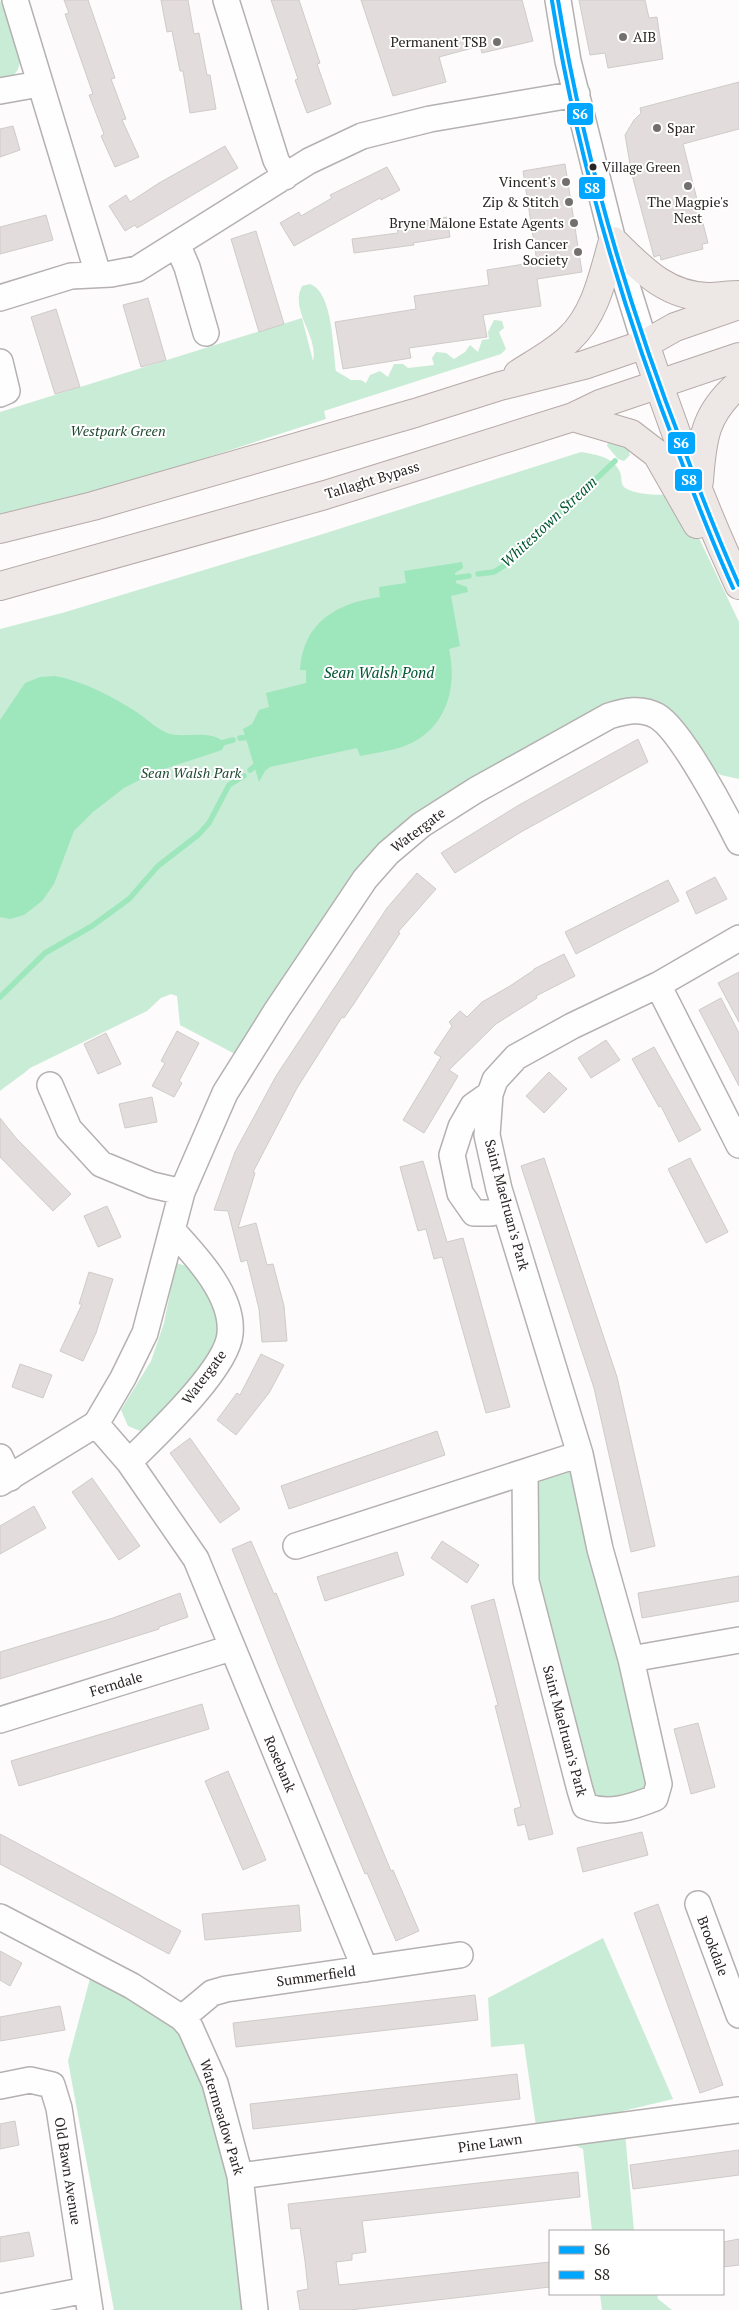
<svg xmlns="http://www.w3.org/2000/svg" width="739" height="2310" font-family="'PT Serif',serif">
<style>
.green{fill:#c9ecd6}
.water{fill:#9ee6bc}
.lines{fill:none;stroke-linecap:round;stroke-linejoin:round}
.stream{stroke:#9ee6bc;stroke-width:5.5}
.building{fill:#e2dddc;stroke:#cfcbca}
.minor-casing{stroke:#b4b1b0;stroke-width:28}
.major-casing{stroke:#b6aaa8;stroke-width:30}
.minor{stroke:#fffefe;stroke-width:25}
.major{stroke:#ede7e5;stroke-width:28}
.bus-1-casing{stroke:#fff;stroke-width:8}
.bus-2-casing{stroke:#fff;stroke-width:8}
.bus-1{stroke:#00a6ff;stroke-width:4}
.bus-2{stroke:#00a6ff;stroke-width:4}
.poi-dot{fill:#746f6f;stroke:#fff;stroke-width:2}
.bus-dot{fill:#2a2423;stroke:#fff;stroke-width:2}
.labels{text-anchor:middle;stroke-width:4;stroke-linejoin:round;paint-order:stroke}
.bus-label{font-size:13px;fill:#2a2423;stroke:#fff;text-anchor:start}
.poi-label{font-size:14px;fill:#2a2423;stroke:#fff;text-anchor:end}
.park-label{font-size:14px;font-style:italic;fill:#1e4830;stroke:#fff}
.street-label{font-size:14px;fill:#2a2423;stroke:#fff}
.water-label{font-size:15px;font-style:italic;fill:#005631;stroke:#fff}
.line-badge{stroke:#fff;stroke-width:2}
.badge-label{font-size:14px;text-anchor:middle;font-weight:bold;fill:#fff}
</style>
<rect width="100%" height="100%" fill="#fdfbfb"/>
<path class="green" d="M0,0L20,52C21,69 17,77 0,81Z
M310,284C333,292 333,349 336,371L351,380H361L366,383L370,375L380,371L388,377L394,364H403L408,368L434,365L432,358L436,352L446,353L454,359L465,352L470,345L478,352L482,340L489,339L488,332L494,320L502,321L504,328L499,332L506,349L501,354L324,411L326,419L128,483L0,514V412L302,318L313,361C319,336 289,311 302,286Z
M608,442L628,449L630,455L624,461L618,459L607,446Z
M581,452C596,455 613,456 620,472C623,479 619,485 627,489C640,496 664,495 678,494L739,622V779L721,775L713,770L657,703L637,697L616,701L416,814C370,850 340,894 308,942C283,979 259,1016 235,1054L180,1025L177,996L171,994L161,998L147,1011L30,1068C20,1077 11,1082 0,1091V629L62,613L323,534Z
M176,1263L197,1269L216,1299L219,1350L154,1423L140,1431L128,1426L121,1410L151,1361L164,1323Z
M580,1454L659,1784L599,1811L526,1581L525,1473Z
M603,1938L673,2099L623,2111L634,2231H592L583,2149L536,2126L524,2044L491,2047L488,1998Z
M92,1971L184,2030L224,2135L242,2310H114L68,2061Z
M600,2294H657L658,2299L672,2310H602Z"/>
<path class="water" d="M462,562L463,568L455,573L456,583L467,587L468,592L451,596L460,646L449,649C458,690 445,732 402,747C389,751 374,753 360,756L357,748L270,767L265,771L259,782L243,729L252,724L259,710L269,707L266,693L306,683V670H300C303,622 337,603 380,597L379,587L406,583L404,571Z
M55,676C85,682 112,696 138,713C147,719 159,731 170,734C187,738 211,729 225,743L222,750L155,772L124,788L93,812L74,831L54,884L42,901L24,915L10,919L0,917V720L25,683L40,677Z"/>
<g class="lines">
<path class="stream" d="M478,574L494,572L505,565L615,461
M450,582L454,578L469,576
M240,738L252,737
M218,744L233,740
M250,770L260,762
M0,997L45,953L92,926L129,899L158,866L198,835L209,823L229,785L244,776"/>
</g>
<path class="building" d="M64,0H88L115,78L111,79L126,119L122,120L139,157L115,167L101,136L104,134L89,95L93,94L65,14L69,13Z
M161,0H188L194,34L199,33L207,75H210L216,109L190,113L183,71H180L172,31L167,32Z
M271,0H299L320,63L317,64L331,104L307,113L295,80L298,79Z
M361,0H522L533,41L482,53L480,46L439,57L446,82L393,96Z
M579,0H645L649,18L657,17L663,59L608,68L605,53L590,55Z
M739,82V129L683,144L708,243L702,244L703,249L679,255L661,260L660,255L654,257L632,175L625,135L634,120L641,113L640,108Z
M13,126L20,150L0,157V129Z
M225,146L238,168L137,228L135,225L125,231L109,206L126,195L130,202L159,183Z
M565,164L582,272L537,279L541,306L483,315L487,337L409,348L411,358L343,369L335,322L416,309L414,296L489,285L487,270L537,262L523,171Z
M387,167L400,190L381,200L380,198L294,246L280,223L299,212L301,216L332,198L330,195Z
M46,215L53,240L0,254V227Z
M447,217L450,237L413,243L414,245L354,253L352,239L398,233L397,226Z
M256,231L284,324L259,332L231,239Z
M148,298L166,360L141,367L123,305Z
M56,309L80,387L55,394L31,317Z
M638,739L648,762L521,832L455,873L441,853L519,805Z
M417,873L436,889L398,932L400,933L353,1005L344,1018L342,1017L297,1088L253,1172L255,1173L238,1228L256,1223L267,1265L273,1264L284,1306L287,1341L262,1342L259,1309L247,1260L241,1262L228,1211L214,1210L235,1152L276,1076L387,908Z
M715,877L727,899L696,914L686,892Z
M668,880L679,901L576,954L565,932Z
M564,954L575,976L536,996L537,998L496,1024L449,1070L458,1076L424,1133L403,1120L441,1057L434,1053L452,1026L449,1022L460,1011L467,1017L482,1002L510,986L534,970V969Z
M739,972V1022L718,983Z
M721,998L739,1033V1086L699,1010Z
M177,1031L199,1043L179,1081L182,1083L174,1097L152,1086L165,1063L161,1061Z
M106,1033L121,1064L98,1074L84,1044Z
M606,1040L620,1060L591,1078L578,1058Z
M654,1047L701,1130L679,1142L661,1106L659,1107L632,1059Z
M549,1072L567,1089L544,1113L526,1096Z
M152,1097L157,1122L125,1128L119,1104Z
M0,1118L16,1138L71,1194L53,1211L0,1157Z
M544,1158L617,1377L655,1546L631,1552L594,1388L521,1166Z
M690,1158L728,1232L706,1243L668,1169Z
M423,1161L447,1242L463,1238L510,1407L486,1413L442,1257L434,1259L426,1229L418,1231L400,1167Z
M107,1206L121,1237L98,1247L84,1216Z
M89,1272L113,1279L96,1333L83,1361L60,1351L82,1304H79Z
M261,1354L284,1365L269,1393L236,1435L217,1420L237,1393L240,1395Z
M20,1364L52,1375L43,1398L12,1387Z
M437,1431L445,1455L289,1509L281,1486Z
M190,1438L240,1509L220,1523L170,1453Z
M92,1478L140,1546L119,1560L72,1492Z
M34,1506L46,1528L0,1554V1526Z
M251,1541L274,1594L276,1593L391,1871L393,1870L419,1931L396,1941L367,1873L365,1874L280,1669L232,1549Z
M442,1541L479,1565L467,1583L431,1558Z
M397,1552L404,1575L325,1601L317,1577Z
M739,1576V1601L642,1618L638,1593Z
M180,1593L188,1617L159,1627V1629L0,1679V1652L113,1618Z
M494,1599L553,1834L529,1840L525,1824L518,1826L514,1809L521,1807L495,1706L498,1705L471,1606Z
M202,1704L209,1729L19,1786L11,1761Z
M698,1723L715,1787L691,1794L674,1729Z
M228,1771L266,1860L243,1870L205,1781Z
M642,1832L648,1855L583,1872L577,1848Z
M0,1834L181,1931L169,1954L0,1864Z
M658,1904L723,2085L700,2093L634,1913Z
M299,1905L301,1931L205,1940L202,1914Z
M0,1951L22,1963L10,1986L0,1980Z
M475,1995L478,2020L236,2047L233,2023Z
M60,2006L65,2030L0,2041V2017Z
M517,2074L520,2099L253,2129L250,2104Z
M15,2121L19,2145L0,2149V2124Z
M739,2150V2175L633,2189L630,2165Z
M578,2172L580,2197L362,2221L366,2252L352,2254V2260L336,2262L339,2285L550,2262V2287L350,2310H300L297,2291L308,2289L305,2261L300,2228L291,2229L288,2204Z
M29,2232L34,2256L0,2262V2237Z
M739,2239V2265L723,2267V2242Z"/>
<g class="lines">
<defs>
<path id="minor" d="M15,0L98,274
M226,0L276,160L285,177
M558,0L568,61L613,241L645,344
M0,91L39,84
M177,244L187,267L206,333
M0,298L71,276L111,274L137,269L309,161L362,136L430,119L577,94
M0,362L7,391L0,394
M658,985L739,1145
M50,1085L69,1129L101,1164L152,1185L182,1192
M490,1094L473,1106L461,1127L452,1155L460,1193L474,1213H491L505,1209
M96,1424L129,1462L196,1559L365,1969
M0,1457L10,1478
M129,1462C155,1436 227,1369 230,1334C234,1296 196,1256 172,1230
M525,1473L526,1581L580,1790L585,1806C609,1815 632,1807 655,1798L659,1784L631,1659L600,1549L580,1454L499,1189L487,1135L490,1094L495,1080L516,1057L572,1026L658,985L739,938
M0,1483L96,1424L123,1378L145,1333L182,1192L225,1093L277,1010L365,879L388,853L421,825L476,790L609,716C625,711 641,707 657,716C681,730 725,814 739,842
M296,1546L580,1454
M631,1659L739,1640
M0,1720L231,1648
M698,1904L739,2015
M0,1917L132,1986L182,2018L190,2027L215,2083L240,2176L255,2310
M182,2018L212,1993L226,1989L460,1955
M0,2086L30,2080L52,2085L59,2108L90,2310
M240,2176L739,2110
M0,2307L86,2290"/>
<path id="major" d="M645,344C672,426 703,507 739,585
M518,374C535,363 554,353 569,339C596,314 603,275 613,241C641,268 665,296 708,297C718,297 729,295 739,295
M573,417L631,434L657,454L697,524
M699,481C702,438 705,413 739,384
M0,529L93,506L415,413L500,386L584,365L645,344L675,327L739,305
M0,586L325,495L424,464L573,417L600,404L739,357"/>
</defs>
<use href="#minor" class="minor-casing"/>
<use href="#major" class="major-casing"/>
<use href="#minor" class="minor"/>
<use href="#major" class="major"/>
<defs>
<path id="bus-1" d="M558,0C583,154 628,306 685,452C702,497 719,541 739,585"/>
<path id="bus-2" d="M552,1C577,156 622,308 679,455C696,500 713,544 733,588"/>
</defs>
<use href="#bus-1" class="bus-1-casing"/>
<use href="#bus-2" class="bus-2-casing"/>
<use href="#bus-1" class="bus-1"/>
<use href="#bus-2" class="bus-2"/>
</g>
<g class="poi-dot">
<circle cx="623" cy="37" r="5"/>
<circle cx="497" cy="42" r="5"/>
<circle cx="657" cy="128" r="5"/>
<circle cx="566" cy="182" r="5"/>
<circle cx="688" cy="186" r="5"/>
<circle cx="569" cy="202" r="5"/>
<circle cx="574" cy="223" r="5"/>
<circle cx="578" cy="252" r="5"/>
</g>
<circle class="bus-dot" cx="593" cy="167" r="4.5"/>
<g class="labels">
<g class="bus-label">
<text x="602" y="172">Village Green</text>
</g>
<g class="poi-label">
<text x="633" y="42" text-anchor="start">AIB</text>
<text x="487" y="47">Permanent TSB</text>
<text x="667" y="133" text-anchor="start">Spar</text>
<text x="556" y="187">Vincent's</text>
<text x="559" y="207">Zip &amp; Stitch</text>
<text x="688" y="207" text-anchor="middle">The Magpie's<tspan x="688" dy="16">Nest</tspan></text>
<text x="564" y="228">Bryne Malone Estate Agents</text>
<text x="568" y="249">Irish Cancer<tspan x="568" dy="16">Society</tspan></text>
</g>
<g class="park-label">
<text x="118" y="436">Westpark Green</text>
<text x="191" y="778">Sean Walsh Park</text>
</g>
<g class="street-label">
<text transform="translate(372 480) rotate(-17)" y="5">Tallaght Bypass</text>
<text transform="translate(418 830) rotate(-37)" y="5">Watergate</text>
<text transform="translate(507 1205) rotate(75)" y="5">Saint Maelruan's Park</text>
<text transform="translate(204 1377) rotate(-53)" y="5">Watergate</text>
<text transform="translate(116 1684) rotate(-17)" y="5">Ferndale</text>
<text transform="translate(565 1731) rotate(75)" y="5">Saint Maelruan's Park</text>
<text transform="translate(280 1764) rotate(67)" y="5">Rosebank</text>
<text transform="translate(713 1946) rotate(69)" y="5">Brookdale</text>
<text transform="translate(316 1976) rotate(-8)" y="5">Summerfield</text>
<text transform="translate(222 2117) rotate(73)" y="5">Watermeadow Park</text>
<text transform="translate(490 2143) rotate(-8)" y="5">Pine Lawn</text>
<text transform="translate(68 2171) rotate(81)" y="5">Old Bawn Avenue</text>
</g>
<g class="water-label">
<text transform="translate(549 522) rotate(-43)" y="5">Whitestown Stream</text>
<text x="379" y="678">Sean Walsh Pond</text>
</g>
</g>
<g class="line-badge">
<rect x="566" y="102" width="28" height="24" rx="5" fill="#00a6ff"/>
<rect x="578" y="176" width="28" height="24" rx="5" fill="#00a6ff"/>
<rect x="667" y="431" width="29" height="24" rx="5" fill="#00a6ff"/>
<rect x="674" y="468" width="29" height="24" rx="5" fill="#00a6ff"/>
</g>
<g class="badge-label">
<text x="580" y="119">S6</text>
<text x="592" y="193">S8</text>
<text x="681" y="448">S6</text>
<text x="689" y="485">S8</text>
</g>
<rect x="549" y="2230" width="175" height="65" fill="#ffffff" stroke="#aaa7a7"/>
<rect x="559" y="2246" width="25" height="8" fill="#00a6ff" stroke="#aaa7a7"/>
<text x="594" y="2255" font-size="15" fill="#2a2423">S6</text>
<rect x="559" y="2271" width="25" height="8" fill="#00a6ff" stroke="#aaa7a7"/>
<text x="594" y="2280" font-size="15" fill="#2a2423">S8</text>
</svg>
